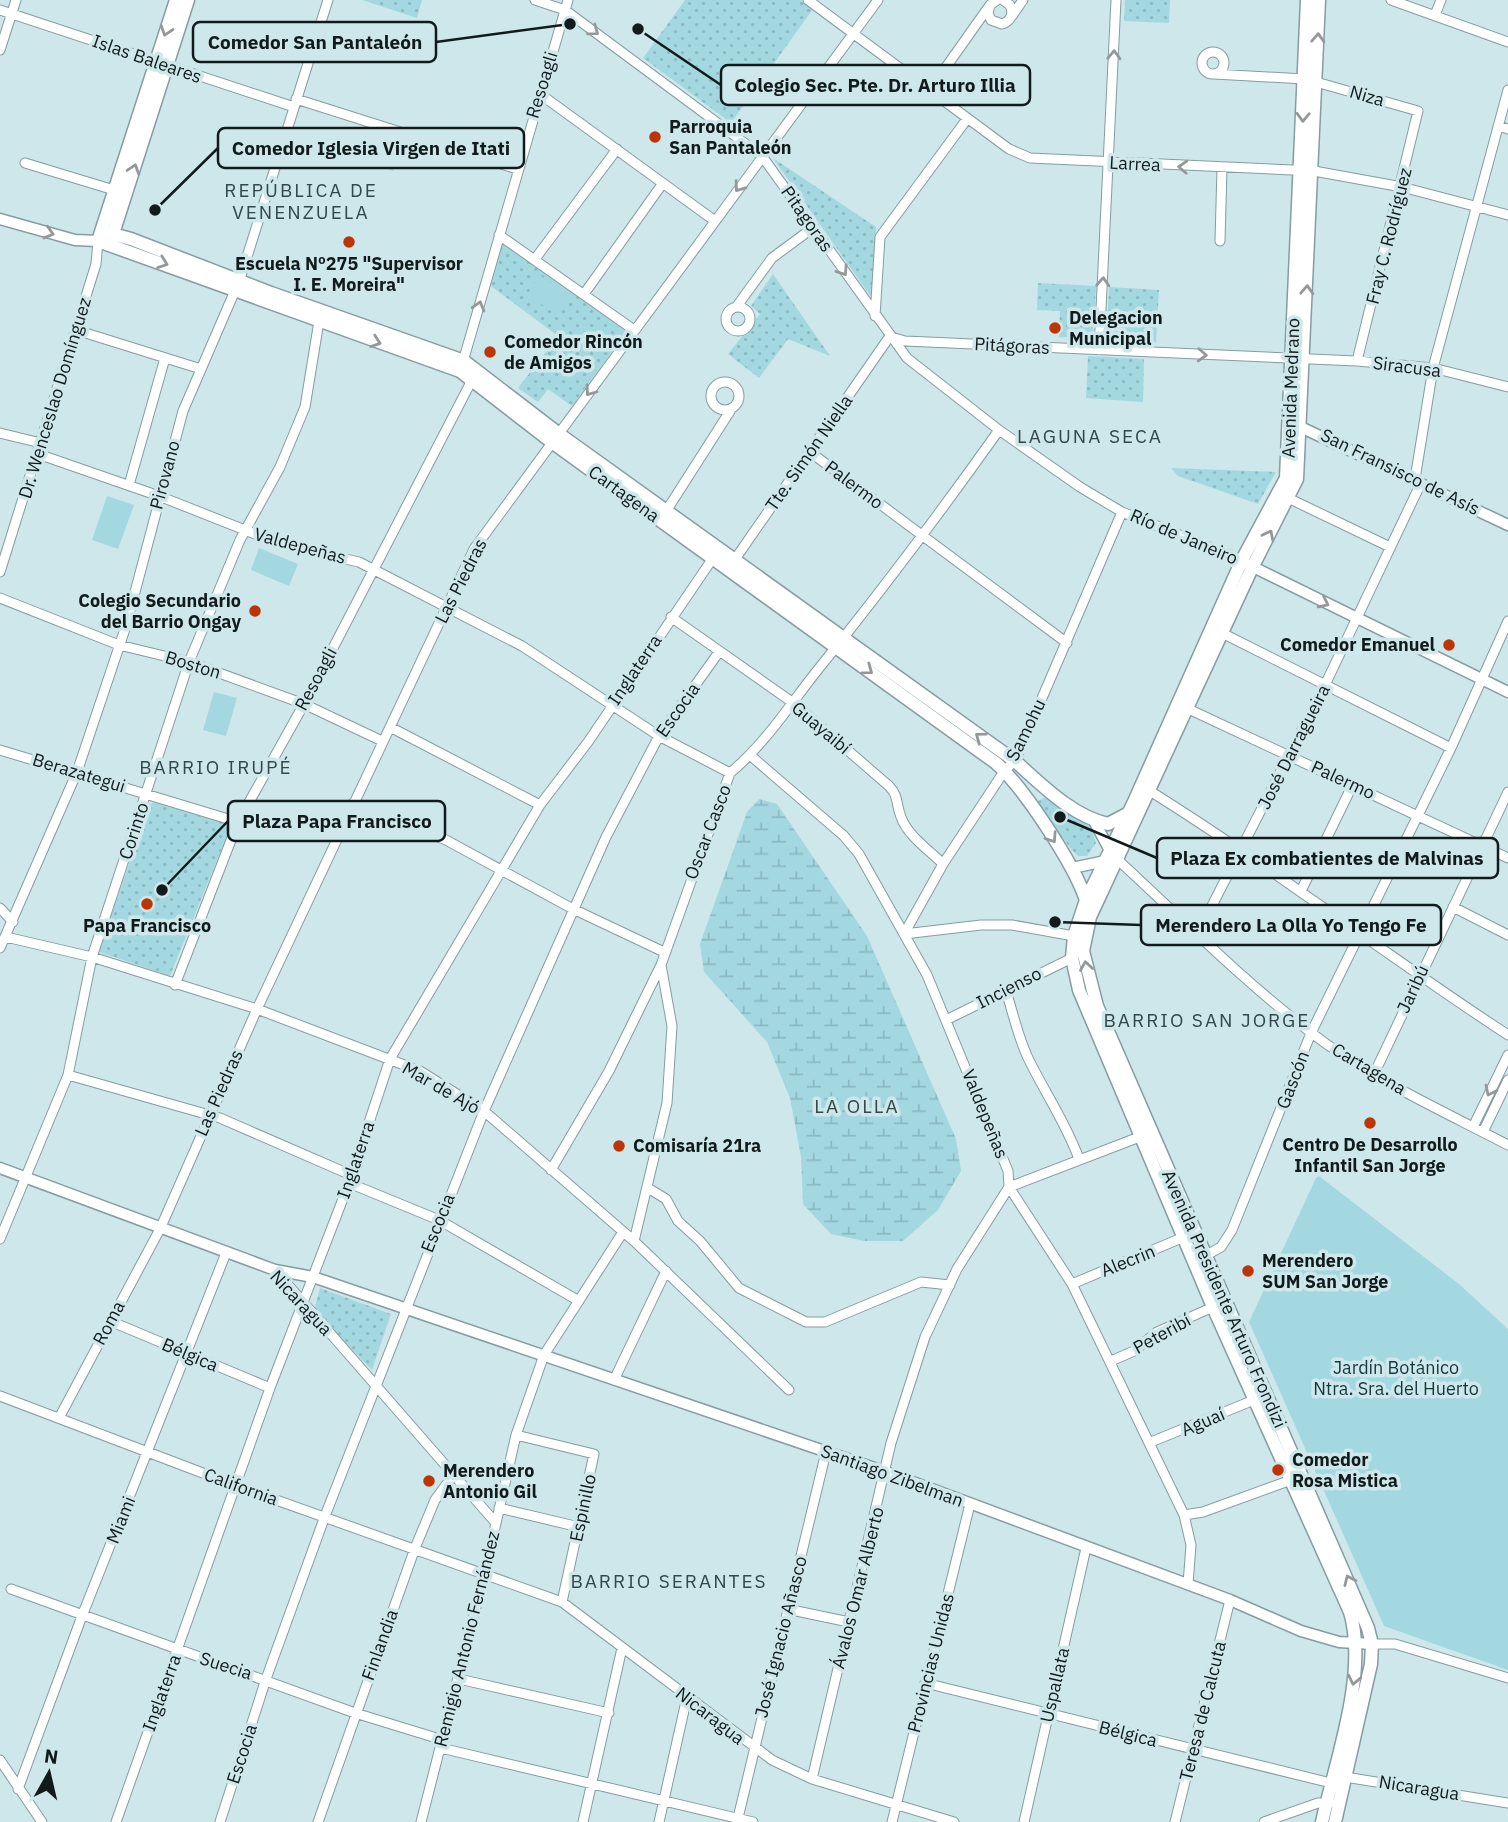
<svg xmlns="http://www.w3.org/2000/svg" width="1508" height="1822" font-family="'IBM Plex Sans',sans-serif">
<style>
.wetland{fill:url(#wetland-marsh)}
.park{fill:url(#park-dots)}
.garden{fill:#a3d8e0}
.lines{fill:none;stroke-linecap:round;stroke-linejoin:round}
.minor-casing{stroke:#859ca0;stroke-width:11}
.tertiary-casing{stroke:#859ca0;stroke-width:13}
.secondary-casing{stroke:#859ca0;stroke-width:15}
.minor{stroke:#fff;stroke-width:9}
.tertiary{stroke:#fff;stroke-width:10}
.secondary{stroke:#fff;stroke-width:12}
.oneway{stroke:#949899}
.poi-dot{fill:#bd3405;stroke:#cee7eb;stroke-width:2.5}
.labels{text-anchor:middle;stroke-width:7;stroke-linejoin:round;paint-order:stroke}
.street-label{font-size:18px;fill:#121b1c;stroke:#cee7eb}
.poi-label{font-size:18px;font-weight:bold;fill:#121b1c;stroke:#cee7eb;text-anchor:start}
.park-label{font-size:18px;fill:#13383e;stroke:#cee7eb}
.neighbourhood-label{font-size:19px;letter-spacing:2px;fill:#33484b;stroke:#cee7eb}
.leader{fill:none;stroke:#121b1c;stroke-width:2.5}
.callout-dot{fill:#121b1c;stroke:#cee7eb;stroke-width:2.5}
.callout{fill:#cee7eb;stroke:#121b1c;stroke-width:2.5}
.callout-label{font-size:19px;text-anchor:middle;font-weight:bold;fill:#121b1c}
</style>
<defs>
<pattern id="wetland-marsh" width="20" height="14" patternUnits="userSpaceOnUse" patternTransform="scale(1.75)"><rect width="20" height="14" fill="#a3d8e0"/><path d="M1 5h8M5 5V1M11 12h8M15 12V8" fill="none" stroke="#8bb9c0"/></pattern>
<pattern id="park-dots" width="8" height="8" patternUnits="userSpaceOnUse" patternTransform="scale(1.75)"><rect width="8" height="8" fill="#a3d8e0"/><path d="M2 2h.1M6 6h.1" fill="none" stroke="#8bb9c0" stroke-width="1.8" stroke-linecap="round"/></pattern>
</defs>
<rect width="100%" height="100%" fill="#cee7eb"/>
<path class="wetland" d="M759,799L777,804L867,936L956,1139L961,1171L938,1210L903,1241H864L831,1234L803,1204L801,1157L790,1098L767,1042L704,972L700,944L747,812Z"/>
<path class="park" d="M362,0H422L417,18Z
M685,0H801L813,9L731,123L643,58Z
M1125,0H1170L1169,23L1124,21Z
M773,158L876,227L872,298Z
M502,243L627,331L572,406L548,389L538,402L518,388L558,336L491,286Z
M773,274L830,356L788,339L759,378L728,354L760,314L751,306Z
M1038,283L1096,286L1093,338L1059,337L1060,311L1037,310Z
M1109,287L1159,290L1156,343L1106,340Z
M1088,356L1144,359L1143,402L1086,398Z
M1171,468L1276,472L1258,504L1178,476Z
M1046,797L1091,828L1096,843L1087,856H1078L1072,850L1037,805L1038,801Z
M154,802L228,822L230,828L170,976L99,952L149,805Z
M320,1288L391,1314L372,1370L314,1311Z"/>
<path class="garden" d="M364,135L401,148L393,171L356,159Z
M540,275L571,298L558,316L527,294Z
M107,496L134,505L118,549L92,540Z
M259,548L298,564L289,586L251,570Z
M214,692L237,698L226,736L203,730Z
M1319,1176L1459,1284L1508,1329V1670L1384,1626L1249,1322L1316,1178Z"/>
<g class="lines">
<defs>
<path id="minor" d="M535,0L565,10L762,156L907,358L999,430L1080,487L1122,512L1242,560
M808,0L1009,149L1030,158L1314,171L1402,187L1508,215
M997,0L990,5L988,13L991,20L1002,24C1011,21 1014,14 1010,5L1003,0
M1391,0L1508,42
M0,10L294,107
M1435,15L1441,0
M1012,16L1023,0
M0,50L16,0
M1202 63a11 11 0 1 1 22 0a11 11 0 1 1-22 0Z
M1214,74L1304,79
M1316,82L1418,111L1357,361
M929,91L990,5
M540,94L715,221
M296,99L517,169
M1498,126L1508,129
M25,163L114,190
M499,235L634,330
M1220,241L1222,168
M535,259L617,149
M584,294L663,183
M737,306L772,258L814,227
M726 319a12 12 0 1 1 24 0a12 12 0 1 1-24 0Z
M875,316L880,237L967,119
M76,330L201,369
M891,337L905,341L1357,361L1433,368L1508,387
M1099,350L1116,0
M462,365L568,0
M711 396a14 14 0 1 1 28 0a14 14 0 1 1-28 0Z
M0,433L41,443
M810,452L1067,643
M38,454L159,496L283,545L359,562L522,646L659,736L730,773
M1415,479L1433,368L1508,90
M129,485L165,358
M1288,498L1390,547
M663,516L732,408
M731,565L890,336
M0,572L96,264L98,241
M0,598L119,645L189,662L304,704L382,741
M671,617L792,702L889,786C899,796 896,805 901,817C907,835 930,851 943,864
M1222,633L1451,748
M1182,706L1508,858
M390,727L540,805
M0,750L238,822
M751,756L844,836L859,854L927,975L1008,1171L1009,1187L1072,1284L1184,1515L1191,1545L1188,1584
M1150,791C1273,868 1387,956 1508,1035
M353,803L446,840L573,909L664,952
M1118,860C1181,918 1241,979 1309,1031C1369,1078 1441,1110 1508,1145
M1301,891L1353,784
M1453,907L1508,935
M0,908L13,922
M1198,933L1325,685L1421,483
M904,934L943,864L1005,770L1015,761L1122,512
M904,934L981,925H1012L1074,936
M6,937L92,957L257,1009L420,1071L484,1111L634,1241L789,1390
M0,948L77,772L126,626L183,411L240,279L328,0
M175,985L238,822L304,704L472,380
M1006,991C1013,1013 1018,1037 1028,1058C1045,1093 1066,1123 1079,1159
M946,1020L1072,958
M1374,1074L1508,792
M68,1075L220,1118L351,1175
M1473,1127L1508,1055
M1483,1132L1508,1080
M551,1170L609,1071L661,965L730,773C764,745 789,706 816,672C880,593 940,513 999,430
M349,1183L439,1220L579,1301
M648,1188L666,1199L678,1221L700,1241L739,1288L806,1322H825L921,1282L950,1285
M0,1239L68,1075L92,957L189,662L240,540L280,467L305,407L320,315
M634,1241L667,1103L672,1026L661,965
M1194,1262L1221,1247L1232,1230L1311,1033L1451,748L1508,621
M275,1270L495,1522
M1072,1284L1184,1237
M110,1321L270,1388
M1111,1361L1134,1351L1157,1332L1213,1307
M614,1380L666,1271
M0,1396L237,1486L562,1602L772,1760L812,1779L954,1822
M59,1418L160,1229L257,1009L474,549L878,0
M516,1435L594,1454L562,1602
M1151,1442L1254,1400
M499,1508L579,1527
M1184,1515L1203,1512L1291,1480
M11,1589L355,1713L443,1740
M787,1609L849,1622
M1372,1644H1395L1508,1678
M459,1679L609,1713
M925,1683L1331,1783L1345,1777L1508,1803
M441,1748L753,1822
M0,1760L42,1822
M812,1779L891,1443L925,1337L957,1269L1009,1187L1142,1136
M18,1789L82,1616L226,1253
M116,1822L270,1388L349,1183L390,1059L540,805L588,742L713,558
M220,1822L266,1679L325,1516L484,1111L606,837L659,736L719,652
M318,1822L415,1548L435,1500L454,1474
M421,1822L484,1576L516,1435L544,1355L623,1232
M583,1822L622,1648
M659,1822L687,1697
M737,1822L826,1452
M892,1822L970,1504
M1024,1822L1086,1548
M1175,1822L1230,1600
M1264,1822L1318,1803H1330"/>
<path id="tertiary" d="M0,219L75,240L98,241
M1292,423L1508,525
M1247,564L1508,692
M1094,821L1113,856
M1072,868L1110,860
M0,1168L275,1270L313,1277L886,1472L1230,1600L1301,1631L1339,1642L1372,1644"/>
<path id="secondary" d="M1307,0L1286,478L1242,560L1133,804L1086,900L1074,936L1072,958L1079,990L1213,1307L1350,1612C1368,1673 1336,1760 1322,1822
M1319,0L1297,479L1252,568L1090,917L1083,951L1097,1006L1368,1628L1372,1644L1371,1664L1335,1822
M111,240L188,0
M98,241L460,371L553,443L996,763C1024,788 1074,864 1086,900
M98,241L113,234L131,239L271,293L464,361L559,434L1015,761C1042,785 1072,816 1108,824L1127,814
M98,241L176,0"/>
</defs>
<use href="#minor" class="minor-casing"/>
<use href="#tertiary" class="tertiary-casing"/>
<use href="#secondary" class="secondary-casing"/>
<use href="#minor" class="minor"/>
<use href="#tertiary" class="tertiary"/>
<use href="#secondary" class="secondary"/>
</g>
<defs><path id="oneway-chevron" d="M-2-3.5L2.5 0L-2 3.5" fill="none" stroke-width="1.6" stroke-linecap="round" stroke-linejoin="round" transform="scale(1.75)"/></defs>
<g class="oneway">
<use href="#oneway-chevron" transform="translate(166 31) rotate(108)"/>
<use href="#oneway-chevron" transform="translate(594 31) rotate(36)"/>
<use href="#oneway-chevron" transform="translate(1318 38) rotate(-87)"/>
<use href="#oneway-chevron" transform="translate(1114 55) rotate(-88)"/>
<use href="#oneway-chevron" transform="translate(1303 117) rotate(92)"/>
<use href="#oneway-chevron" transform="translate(1183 167) rotate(-177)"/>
<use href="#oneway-chevron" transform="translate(134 169) rotate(-72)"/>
<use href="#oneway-chevron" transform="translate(739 187) rotate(126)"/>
<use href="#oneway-chevron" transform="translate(49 233) rotate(16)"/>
<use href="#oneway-chevron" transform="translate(163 263) rotate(20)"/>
<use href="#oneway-chevron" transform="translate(843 271) rotate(56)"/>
<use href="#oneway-chevron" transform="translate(1103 282) rotate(-87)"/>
<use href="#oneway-chevron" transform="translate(1307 290) rotate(-87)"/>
<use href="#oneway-chevron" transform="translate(479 306) rotate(-74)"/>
<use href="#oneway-chevron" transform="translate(376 342) rotate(19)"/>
<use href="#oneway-chevron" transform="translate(1202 355) rotate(3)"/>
<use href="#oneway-chevron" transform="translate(590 391) rotate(126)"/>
<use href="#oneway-chevron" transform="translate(1269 535) rotate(-63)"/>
<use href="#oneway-chevron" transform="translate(1324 603) rotate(26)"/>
<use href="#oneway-chevron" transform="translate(868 670) rotate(36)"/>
<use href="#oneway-chevron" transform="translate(980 737) rotate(-144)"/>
<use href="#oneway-chevron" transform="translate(1052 838) rotate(56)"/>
<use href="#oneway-chevron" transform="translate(1086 966) rotate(-99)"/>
<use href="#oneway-chevron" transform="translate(1490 1091) rotate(116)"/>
<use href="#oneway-chevron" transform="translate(1349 1580) rotate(-114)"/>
<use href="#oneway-chevron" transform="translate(1354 1680) rotate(102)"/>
</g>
<g class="poi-dot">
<circle cx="655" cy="137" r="7"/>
<circle cx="349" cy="242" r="7"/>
<circle cx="1055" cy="328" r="7"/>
<circle cx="490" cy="352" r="7"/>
<circle cx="255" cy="611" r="7"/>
<circle cx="1449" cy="645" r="7"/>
<circle cx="147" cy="904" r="7"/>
<circle cx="1370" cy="1123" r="7"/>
<circle cx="619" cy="1146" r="7"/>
<circle cx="1248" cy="1271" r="7"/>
<circle cx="1278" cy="1470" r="7"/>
<circle cx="429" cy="1481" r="7"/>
</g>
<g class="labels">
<g class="street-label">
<text transform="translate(147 59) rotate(19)" y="6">Islas Baleares</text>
<text transform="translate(542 85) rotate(-73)" y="6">Resoagli</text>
<text transform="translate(1367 96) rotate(16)" y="6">Niza</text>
<text transform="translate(1135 164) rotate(3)" y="6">Larrea</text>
<text transform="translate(807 219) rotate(55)" y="6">Pitagoras</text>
<text transform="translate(1389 236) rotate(-76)" y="6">Fray C. Rodríguez</text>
<text transform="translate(1012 346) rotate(3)" y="6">Pitágoras</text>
<text transform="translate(1407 367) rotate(7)" y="6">Siracusa</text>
<text transform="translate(1291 388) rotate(-88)" y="6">Avenida Medrano</text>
<text transform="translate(55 398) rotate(-73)" y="6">Dr. Wenceslao Domínguez</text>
<text transform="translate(809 453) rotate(-55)" y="6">Tte. Simón Niella</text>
<text transform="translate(1400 472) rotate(26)" y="6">San Fransisco de Asís</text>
<text transform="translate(165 475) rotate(-75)" y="6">Pirovano</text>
<text transform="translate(854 485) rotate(37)" y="6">Palermo</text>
<text transform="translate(624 494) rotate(36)" y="6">Cartagena</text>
<text transform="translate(1184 537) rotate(23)" y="6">Río de Janeiro</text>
<text transform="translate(300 546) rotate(15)" y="6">Valdepeñas</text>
<text transform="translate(461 581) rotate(-63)" y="6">Las Piedras</text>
<text transform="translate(193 665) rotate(17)" y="6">Boston</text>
<text transform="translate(635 670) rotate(-56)" y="6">Inglaterra</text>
<text transform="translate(316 679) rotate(-62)" y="6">Resoagli</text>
<text transform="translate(678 710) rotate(-55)" y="6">Escocia</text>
<text transform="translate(821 728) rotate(40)" y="6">Guayaibí</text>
<text transform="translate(1026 730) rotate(-64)" y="6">Samohu</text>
<text transform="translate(1294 747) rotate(-63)" y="6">José Darragueira</text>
<text transform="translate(79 773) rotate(17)" y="6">Berazategui</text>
<text transform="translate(1343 780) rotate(25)" y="6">Palermo</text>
<text transform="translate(134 831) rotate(-72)" y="6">Corinto</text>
<text transform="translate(708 832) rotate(-69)" y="6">Oscar Casco</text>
<text transform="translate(1009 988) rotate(-27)" y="6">Incienso</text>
<text transform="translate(1413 989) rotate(-65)" y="6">Jaribú</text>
<text transform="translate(1369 1069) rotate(31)" y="6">Cartagena</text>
<text transform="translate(1293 1080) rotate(-69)" y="6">Gascón</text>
<text transform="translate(441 1088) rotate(30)" y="6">Mar de Ajó</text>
<text transform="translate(219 1093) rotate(-66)" y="6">Las Piedras</text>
<text transform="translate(985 1114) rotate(68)" y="6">Valdepeñas</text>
<text transform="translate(356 1160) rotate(-71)" y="6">Inglaterra</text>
<text transform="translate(438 1223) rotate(-68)" y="6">Escocia</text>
<text transform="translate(1128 1261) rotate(-22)" y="6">Alecrin</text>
<text transform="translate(1224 1299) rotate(66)" y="6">Avenida Presidente Arturo Frondizi</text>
<text transform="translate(301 1303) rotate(47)" y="6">Nicaragua</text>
<text transform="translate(109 1323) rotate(-62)" y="6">Roma</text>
<text transform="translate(1162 1334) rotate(-29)" y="6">Peteribí</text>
<text transform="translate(190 1355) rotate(23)" y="6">Bélgica</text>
<text transform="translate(1203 1422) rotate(-23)" y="6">Aguaí</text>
<text transform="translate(892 1476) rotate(20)" y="6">Santiago Zibelman</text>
<text transform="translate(241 1487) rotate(20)" y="6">California</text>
<text transform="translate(583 1508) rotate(-78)" y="6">Espinillo</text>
<text transform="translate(121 1520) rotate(-68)" y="6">Miami</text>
<text transform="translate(858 1588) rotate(-76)" y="6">Ávalos Omar Alberto</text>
<text transform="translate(781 1637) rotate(-76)" y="6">José Ignacio Añasco</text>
<text transform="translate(467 1639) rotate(-76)" y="6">Remigio Antonio Fernández</text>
<text transform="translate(380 1645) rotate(-70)" y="6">Finlandia</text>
<text transform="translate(931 1663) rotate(-76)" y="6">Provincias Unidas</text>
<text transform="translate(226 1666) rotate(18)" y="6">Suecia</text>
<text transform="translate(1055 1685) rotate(-77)" y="6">Uspallata</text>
<text transform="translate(162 1693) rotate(-70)" y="6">Inglaterra</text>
<text transform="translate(1203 1711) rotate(-76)" y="6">Teresa de Calcuta</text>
<text transform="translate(710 1716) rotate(38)" y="6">Nicaragua</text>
<text transform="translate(1128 1734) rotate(14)" y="6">Bélgica</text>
<text transform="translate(242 1754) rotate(-72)" y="6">Escocia</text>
<text transform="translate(1419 1788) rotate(9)" y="6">Nicaragua</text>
</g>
<g class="poi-label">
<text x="669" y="133">Parroquia<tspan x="669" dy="21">San Pantaleón</tspan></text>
<text x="349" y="270" text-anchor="middle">Escuela Nº275 "Supervisor<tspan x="349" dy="21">I. E. Moreira"</tspan></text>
<text x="1069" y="324">Delegacion<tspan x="1069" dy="21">Municipal</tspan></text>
<text x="504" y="348">Comedor Rincón<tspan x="504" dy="21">de Amigos</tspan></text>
<text x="241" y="607" text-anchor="end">Colegio Secundario<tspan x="241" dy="21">del Barrio Ongay</tspan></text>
<text x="1435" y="651" text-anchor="end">Comedor Emanuel</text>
<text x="147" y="932" text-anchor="middle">Papa Francisco</text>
<text x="1370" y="1151" text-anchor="middle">Centro De Desarrollo<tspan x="1370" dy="21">Infantil San Jorge</tspan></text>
<text x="633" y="1152">Comisaría 21ra</text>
<text x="1262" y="1267">Merendero<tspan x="1262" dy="21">SUM San Jorge</tspan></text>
<text x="1292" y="1466">Comedor<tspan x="1292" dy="21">Rosa Mistica</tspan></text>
<text x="443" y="1477">Merendero<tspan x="443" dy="21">Antonio Gil</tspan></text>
</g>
<g class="park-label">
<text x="1396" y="1374">Jardín Botánico<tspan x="1396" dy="21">Ntra. Sra. del Huerto</tspan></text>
</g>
<g class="neighbourhood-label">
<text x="301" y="197">REPÚBLICA DE<tspan x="301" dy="22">VENENZUELA</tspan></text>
<text x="1090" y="443">LAGUNA SECA</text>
<text x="216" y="774">BARRIO IRUPÉ</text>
<text x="1207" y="1027">BARRIO SAN JORGE</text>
<text x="857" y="1113">LA OLLA</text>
<text x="669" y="1588">BARRIO SERANTES</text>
</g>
</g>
<path class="leader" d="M570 24L436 42M638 29L721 85M155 210L218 148M162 890L228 821M1060 817L1157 858M1055 922L1141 925"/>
<g class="callout-dot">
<circle cx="570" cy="24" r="7"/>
<circle cx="638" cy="29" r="7"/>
<circle cx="155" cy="210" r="7"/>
<circle cx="162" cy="890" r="7"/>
<circle cx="1060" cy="817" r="7"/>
<circle cx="1055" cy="922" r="7"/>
</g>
<g class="callout">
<rect x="193" y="22" width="243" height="40" rx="7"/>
<rect x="721" y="65" width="309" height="40" rx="7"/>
<rect x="218" y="128" width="306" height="40" rx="7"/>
<rect x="228" y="801" width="217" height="40" rx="7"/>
<rect x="1157" y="838" width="341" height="40" rx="7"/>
<rect x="1141" y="905" width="300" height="40" rx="7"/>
</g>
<g class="callout-label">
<text x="315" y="49">Comedor San Pantaleón</text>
<text x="875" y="92">Colegio Sec. Pte. Dr. Arturo Illia</text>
<text x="371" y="155">Comedor Iglesia Virgen de Itati</text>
<text x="337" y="828">Plaza Papa Francisco</text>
<text x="1327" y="865">Plaza Ex combatientes de Malvinas</text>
<text x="1291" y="932">Merendero La Olla Yo Tengo Fe</text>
</g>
<g transform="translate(49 1773) rotate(8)" stroke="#cee7eb" stroke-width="5" paint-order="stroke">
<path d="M0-5L12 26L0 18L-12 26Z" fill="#121b1c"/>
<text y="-10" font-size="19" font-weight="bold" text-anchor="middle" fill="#121b1c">N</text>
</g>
</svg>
